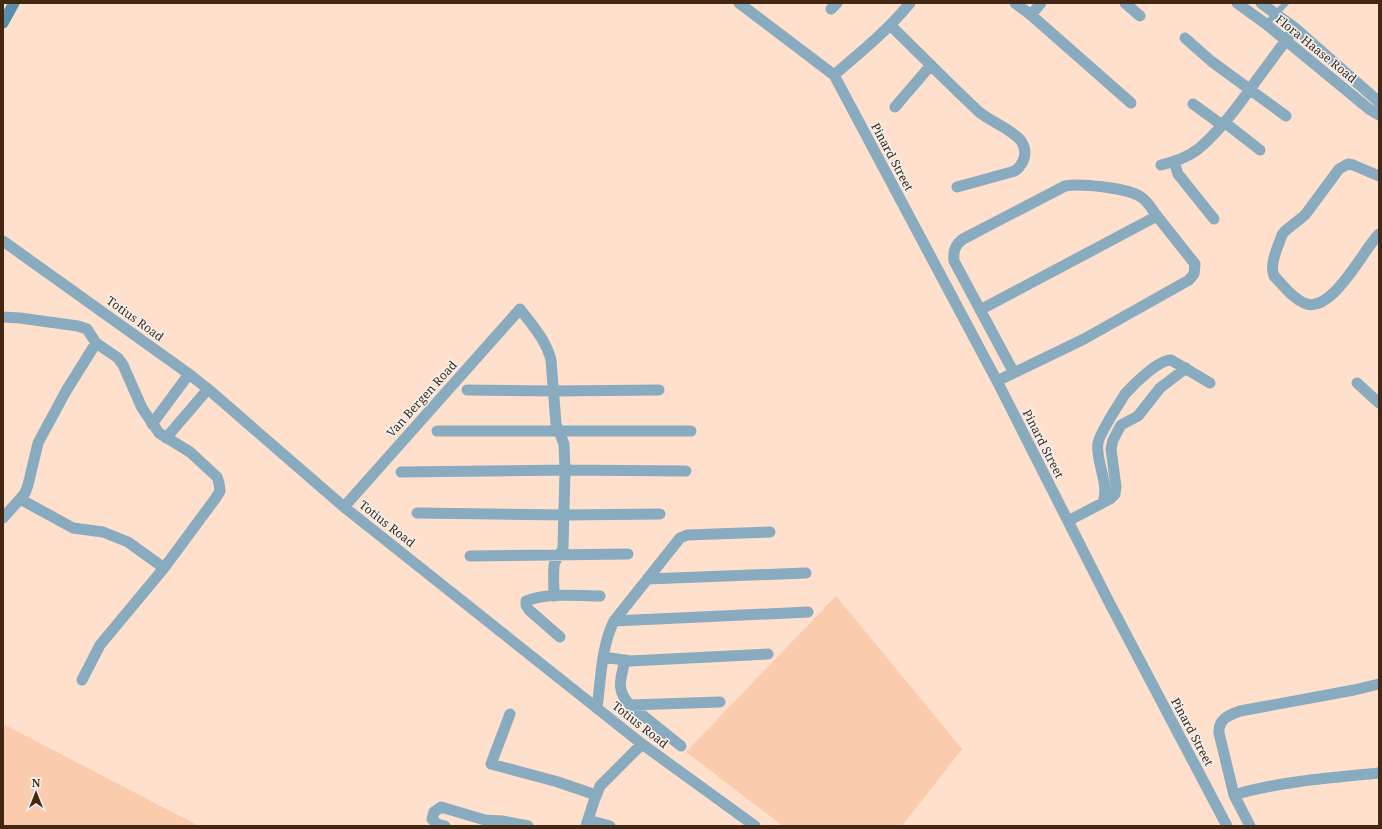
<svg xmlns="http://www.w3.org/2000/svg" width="1382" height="829" font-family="'Noto Serif',serif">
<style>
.green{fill:#facbad}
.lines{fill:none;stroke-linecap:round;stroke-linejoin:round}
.service{stroke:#89abbf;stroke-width:6}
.minor{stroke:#89abbf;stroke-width:11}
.secondary{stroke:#598eab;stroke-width:11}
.labels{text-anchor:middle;stroke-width:3;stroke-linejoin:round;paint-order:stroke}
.street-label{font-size:12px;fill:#432713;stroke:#f3f3f3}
</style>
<rect width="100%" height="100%" fill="#fee0cc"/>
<path class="green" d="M836,596L962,749L902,826H783L686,752Z
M3,724L199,826H3Z"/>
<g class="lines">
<path class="service" d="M1266,24L1286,3"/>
<path class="minor" d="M739,3L834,75L997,381L1109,602L1227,826
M1015,3L1031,15L1131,103
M1125,3L1140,16
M1237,3L1266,24L1369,109L1379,115
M1261,3L1295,28L1379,102
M831,9L837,3
M1031,15L1041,3
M890,25C920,54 948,83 978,111C989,121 1013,130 1021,141C1028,151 1025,163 1015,171L957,187
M1185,38L1211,61L1286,116
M834,75C861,52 888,30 910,3
M1193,104L1222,125
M895,107L931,65
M1224,122L1260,150
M1174,162L1178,174L1214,219
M1161,165C1174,162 1186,158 1197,150C1217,134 1233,113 1248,92C1263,71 1279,50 1295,28
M1379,176L1353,165L1348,164L1339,169L1305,215L1285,231L1282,235C1278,247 1269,264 1274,276C1283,285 1292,298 1304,303C1331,316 1363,250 1379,234
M3,241L189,374L208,389L344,507L642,744L755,826
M980,310L1157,216L1195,264L1194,274L1189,280L1084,339L997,381
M3,317L20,318L78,326L87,329L96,343L118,358L123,365L142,408L159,433L190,452L217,477L219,483L220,491L215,499L164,568L100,645L82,680
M1014,373L954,261C953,251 955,245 963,239L1065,186C1081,183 1128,188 1141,197C1148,201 1152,210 1157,216
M1357,383L1379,403
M467,390L553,391L659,390
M152,424L189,374
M437,431H691
M166,438L208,389
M401,472L565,470L686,471
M20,499L73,528L103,532L128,542L164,568
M1103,502C1110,484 1095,461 1098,443C1100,432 1119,404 1125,394C1134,384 1158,360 1171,360L1210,383
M344,507L520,309C532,325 546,340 551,360L556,424L564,444L565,470L563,548C561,554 555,559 554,566C553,575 554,586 554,596
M417,513L564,515L660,514
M3,518L20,499L25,493L28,485L38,443L66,391L96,343
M1068,521L1110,499L1115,494L1116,487L1111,449L1113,440L1121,425L1138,416L1160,388L1186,368
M470,556L628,554
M647,579L806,573
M614,621L808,612
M560,637L529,610L526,605V601C548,592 576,596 600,596
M604,657L630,661L768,654
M625,660C621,679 615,689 630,705L681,746
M630,705L720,702
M597,708C601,679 601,647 614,621L680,538L687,535L770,532
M510,714L491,764L558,782L596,795
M1234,795L1219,733C1218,719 1229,715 1240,711L1354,690L1379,684
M588,820L610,826
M445,826L437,824L432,819L434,812L441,807L485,820L502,821L528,826
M586,826L594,801L600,786L642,744
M1250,826L1234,795C1281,781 1331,778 1379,773"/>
<path class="secondary" d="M3,23L14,3"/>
</g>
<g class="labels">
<g class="street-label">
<text transform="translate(1316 49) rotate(39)" y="4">Flora Haase Road</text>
<text transform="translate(892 157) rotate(62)" y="4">Pinard Street</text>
<text transform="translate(135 319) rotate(36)" y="4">Totius Road</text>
<text transform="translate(422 399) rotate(-48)" y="4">Van Bergen Road</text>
<text transform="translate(1043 444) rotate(63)" y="4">Pinard Street</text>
<text transform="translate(387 524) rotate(38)" y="4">Totius Road</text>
<text transform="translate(640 725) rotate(38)" y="4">Totius Road</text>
<text transform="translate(1192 732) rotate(62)" y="4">Pinard Street</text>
</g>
</g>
<rect width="1382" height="829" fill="none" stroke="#432713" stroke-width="8"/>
<g transform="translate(36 793)" stroke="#f3f3f3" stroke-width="3" paint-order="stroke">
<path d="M0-3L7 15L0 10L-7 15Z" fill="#432713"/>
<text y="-6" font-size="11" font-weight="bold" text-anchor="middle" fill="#432713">N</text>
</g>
</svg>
